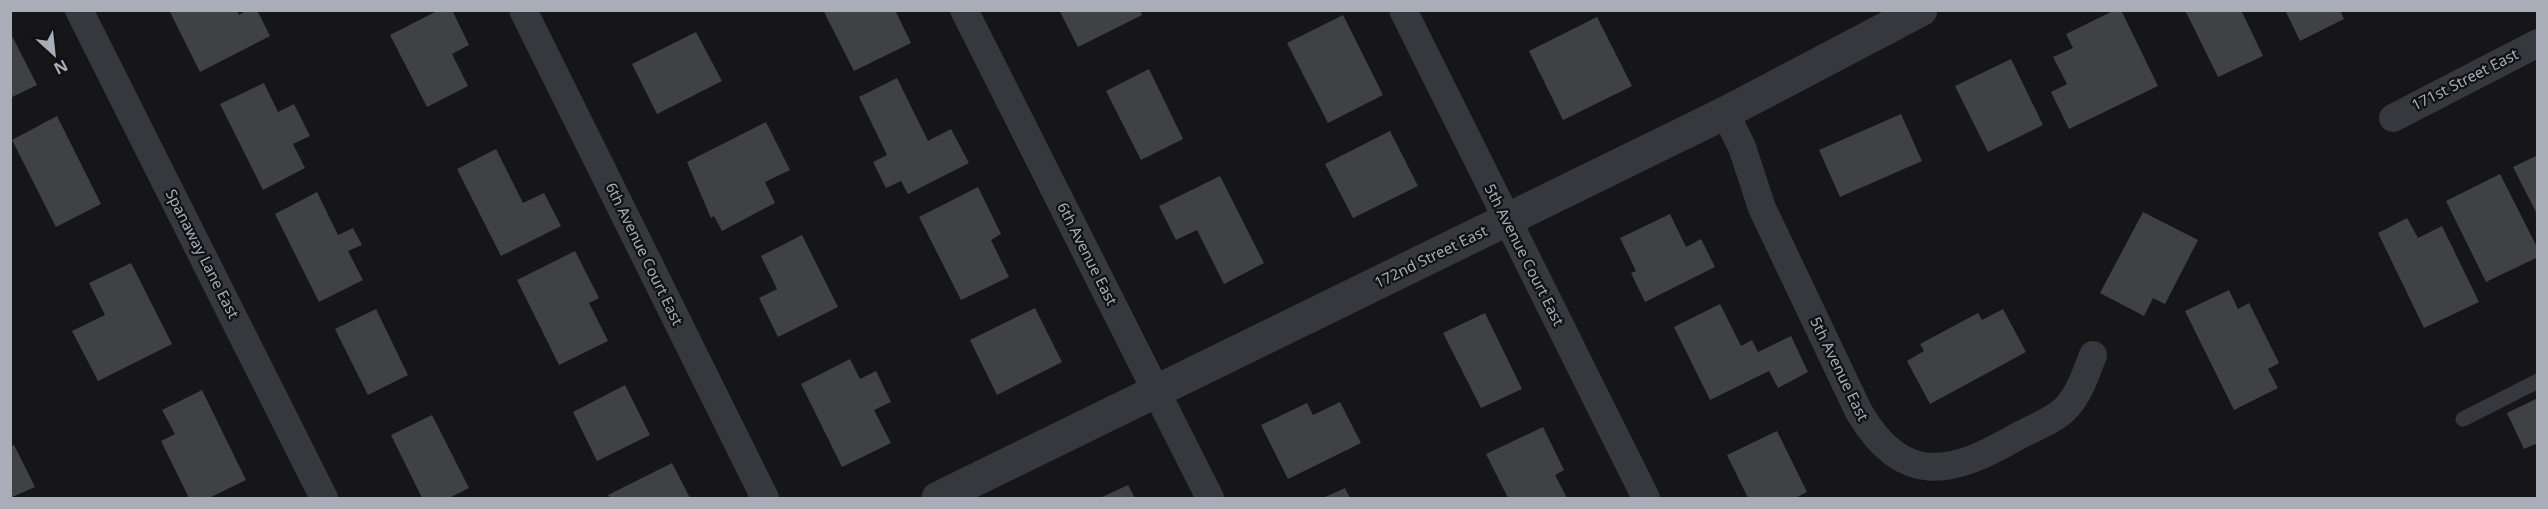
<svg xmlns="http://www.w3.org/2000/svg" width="2548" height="509" font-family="'Noto Sans',sans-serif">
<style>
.building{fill:#404145}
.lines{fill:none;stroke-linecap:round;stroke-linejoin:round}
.service{stroke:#37383d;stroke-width:15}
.minor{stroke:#37383d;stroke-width:28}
.tertiary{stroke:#37383d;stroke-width:33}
.labels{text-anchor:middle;stroke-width:4.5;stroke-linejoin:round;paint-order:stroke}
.street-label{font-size:15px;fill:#a8adb8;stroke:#111113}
</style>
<rect width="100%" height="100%" fill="#161618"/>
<path class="building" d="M169,10H237L239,15L247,10H257L270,36L200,72Z
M439,10H452L469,45L452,54L468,86L427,107L390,35Z
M823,10H895L911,43L854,71Z
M1059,10H1140L1142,15L1078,47Z
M2115,10H2121L2158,86L2069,129L2051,92L2067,84L2053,57L2073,48L2066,34Z
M2185,10H2241L2263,56L2218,77Z
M2285,10H2340L2344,19L2300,41Z
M1343,15L1383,95L1328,123L1287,43Z
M1597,17L1632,86L1563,120L1529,51Z
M10,32L37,85L10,98Z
M696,32L722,81L657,114L632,64Z
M2011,59L2043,125L1988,152L1955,86Z
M1149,69L1183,139L1141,160L1106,91Z
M897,78L928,141L951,129L969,163L908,194L901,181L886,188L873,162L887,155L859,97Z
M264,83L278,112L294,104L310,136L293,144L305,168L263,190L220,104Z
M1901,114L1922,161L1840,197L1819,150Z
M57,116L101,204L56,227L12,140Z
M766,122L790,170L765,182L775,203L722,231L714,216L711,218L687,162Z
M1390,131L1418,186L1353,218L1325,164Z
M496,149L523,203L544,193L561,226L501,256L457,169Z
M2538,155V216L2513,167Z
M2500,174L2538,249V257L2486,282L2446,201Z
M1220,176L1264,263L1224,284L1197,230L1176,240L1159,206Z
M978,187L1001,234L991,240L1009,277L961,300L919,217Z
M317,192L338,235L353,228L362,245L348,251L363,280L319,302L275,214Z
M2143,212L2198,240L2165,304L2153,298L2144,316L2100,293Z
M1670,214L1686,247L1701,239L1715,267L1645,302L1631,273L1636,271L1620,238Z
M2407,218L2418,238L2442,226L2479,302L2424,328L2378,233Z
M802,235L838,307L778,337L759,298L777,289L761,256Z
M575,251L599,298L589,303L608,341L559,365L517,280Z
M131,263L172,344L98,381L72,331L105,315L89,283Z
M2229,290L2238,309L2249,303L2279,363L2268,369L2278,388L2234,410L2185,311Z
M1720,304L1741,346L1752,340L1758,352L1791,336L1808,372L1778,388L1769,371L1710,400L1674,327Z
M1035,308L1062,362L997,395L970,340Z
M376,309L408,375L368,395L335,329Z
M2003,309L2026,352L1930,404L1907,361L1924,351L1920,344L1978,313L1982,320Z
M1485,313L1522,389L1481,408L1443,333Z
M850,359L860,379L876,371L891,402L874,410L891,443L842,467L801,384Z
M625,385L650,435L597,461L573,412Z
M202,390L246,480L209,498H189L161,441L175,434L162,410Z
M2538,398V443L2524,449L2507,413Z
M1340,402L1361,443L1288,479L1261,425L1307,403L1313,415Z
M432,415L469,488L449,498H422L391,435Z
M1543,427L1564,470L1555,475L1567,498H1508L1486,454Z
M1777,431L1807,492L1795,498H1748L1727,455Z
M14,445L35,487L10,498V447Z
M672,463L690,498H610L608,495Z
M1128,485L1135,498H1100Z
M1345,488L1350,498H1323Z"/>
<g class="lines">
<path class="service" d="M2463,419L2538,381"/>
<path class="minor" d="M79,10L324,498
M523,10L765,498
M964,10L1210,498
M1403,10L1646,498
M1725,113L1742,147L1762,208L1859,412C1903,487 1952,475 2018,436C2033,428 2055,420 2066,408C2080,393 2086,373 2093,355
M2393,118L2538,43"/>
<path class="tertiary" d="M938,498L1725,113L1921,10"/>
</g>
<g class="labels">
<g class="street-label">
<text transform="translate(2465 80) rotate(-27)" y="5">171st Street East</text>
<text transform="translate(202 254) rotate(63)" y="5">Spanaway Lane East</text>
<text transform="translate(644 254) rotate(64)" y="5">6th Avenue Court East</text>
<text transform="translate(1087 254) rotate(63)" y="5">6th Avenue East</text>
<text transform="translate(1524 255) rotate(63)" y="5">5th Avenue Court East</text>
<text transform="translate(1431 257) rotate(-26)" y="5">172nd Street East</text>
<text transform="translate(1839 369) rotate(64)" y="5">5th Avenue East</text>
</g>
</g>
<rect width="2548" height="509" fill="none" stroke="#a8adb8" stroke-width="24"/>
<g transform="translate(54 54) rotate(153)" stroke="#111113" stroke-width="4.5" paint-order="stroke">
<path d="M0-4.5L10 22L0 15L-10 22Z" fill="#a8adb8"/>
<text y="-9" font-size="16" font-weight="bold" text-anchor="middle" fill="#a8adb8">N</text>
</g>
</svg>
